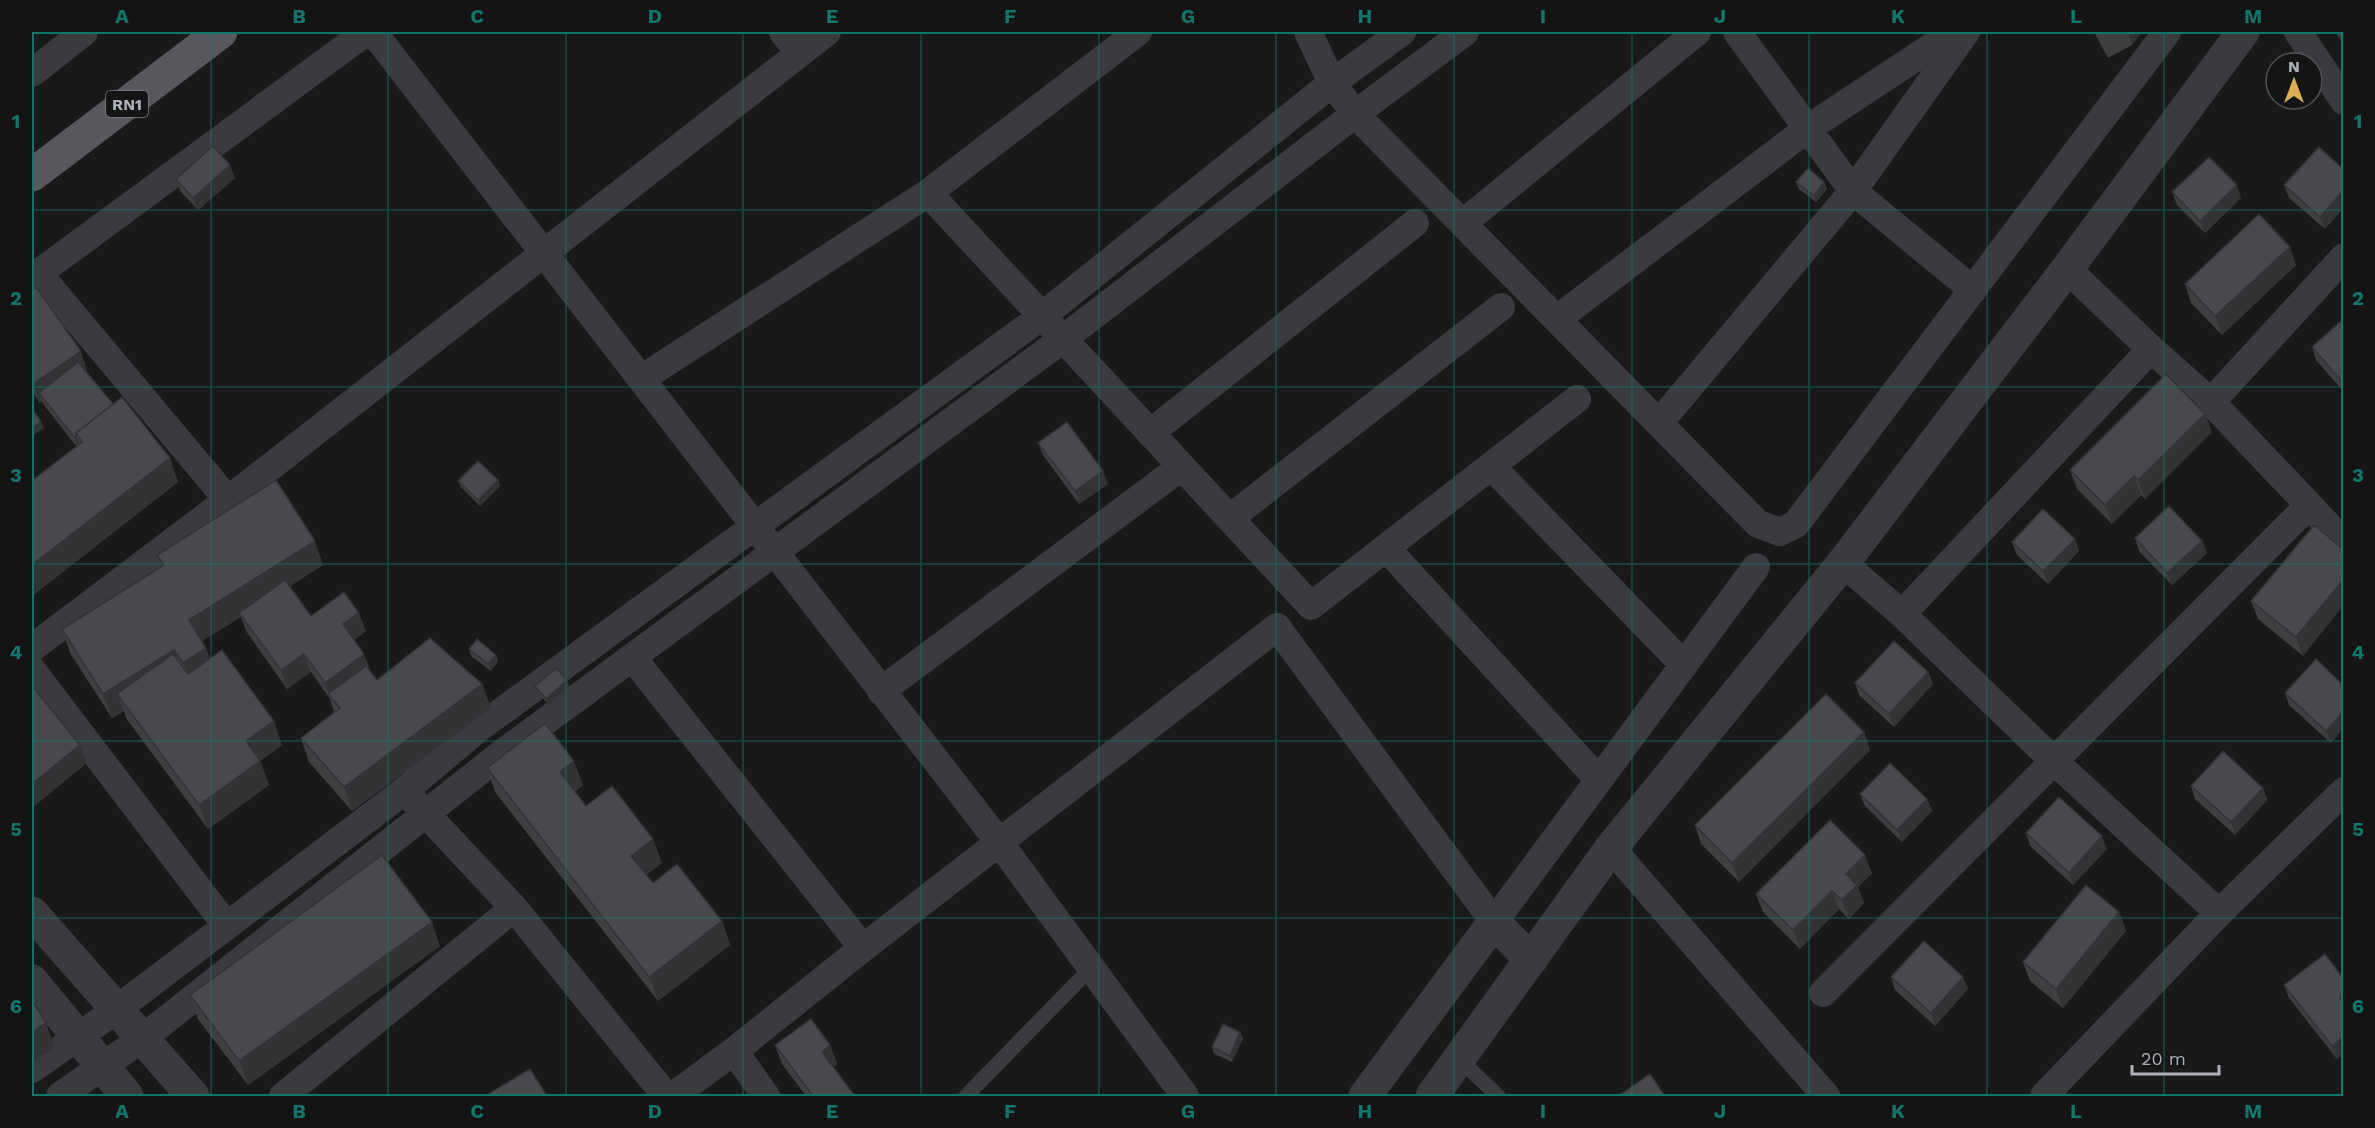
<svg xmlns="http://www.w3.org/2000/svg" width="2375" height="1128" font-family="'Work Sans',sans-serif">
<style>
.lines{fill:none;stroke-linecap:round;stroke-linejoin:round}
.service{stroke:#3a3b3f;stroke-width:15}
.minor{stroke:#3a3b3f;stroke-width:28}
.tertiary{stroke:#3a3b3f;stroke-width:33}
.primary{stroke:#56585d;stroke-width:33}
.wall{fill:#3e3f41}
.shaded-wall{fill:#323335}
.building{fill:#48494c;stroke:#323335;stroke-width:1.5}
.grid{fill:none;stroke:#0f766e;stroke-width:1.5;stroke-opacity:0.55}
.labels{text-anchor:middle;stroke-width:4.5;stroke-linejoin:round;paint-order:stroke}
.shield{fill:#141415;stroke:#7e8187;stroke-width:1.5}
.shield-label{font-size:16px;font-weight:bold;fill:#acb0b8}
.neatline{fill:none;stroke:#0f766e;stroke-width:2}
.grid-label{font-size:20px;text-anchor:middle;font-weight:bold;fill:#0f766e}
</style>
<rect width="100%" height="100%" fill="#19191a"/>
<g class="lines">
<path class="service" d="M1459,1059L1498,1096
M966,1096L1091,968"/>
<path class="minor" d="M373,32L999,842L1185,1096
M783,32L799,53
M1138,32L928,193L1311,606L1577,399
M1308,32L1332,83L1355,114L1758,524L1780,532L1796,524L2167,32
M1737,32L1853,191L1973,290
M2298,32L2344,101
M32,73L84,32
M1463,223L1697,32
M2067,269L2151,349
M38,273L228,500
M32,278L366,32
M1557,319L1807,129L1954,32
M641,379L928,193
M2211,402L2344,257
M1659,423L1853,191L1966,32
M1150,433L1415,223
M1491,466L1684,665
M1230,518L1501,307
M1386,548L1599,780
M1843,563L1902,614L2054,761L2219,913
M1902,614L2151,349L2211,402L2344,542
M32,648L228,500L827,32
M632,657L863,948
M32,670L226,925
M881,691L1181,467
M414,801L514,908L666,1096
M1611,848L1826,1096
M1823,993L2308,506
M734,1051L766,1096
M32,1069L116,1010L404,791L479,728L1042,316L1332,83L1402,32
M60,1096L143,1038L501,754L1063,339L1355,114L1465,32
M283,1096L514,908
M673,1096L734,1051L863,948L1277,627L1494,922L1756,567
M2044,1096L2219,913L2344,791"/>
<path class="tertiary" d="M32,913L193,1096
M32,981L127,1096
M1365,1096L1494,922L1531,960
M1432,1096L1611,848L1843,563L2067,269L2243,32"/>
<path class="primary" d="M32,175L221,32"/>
</g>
<path class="wall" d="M2094,32H2142L2132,45L2108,58Z
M2336,32H2343V45Z
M2319,147L2325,229L2289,198L2284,185Z
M235,178L198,210L181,192L176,179Z
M1796,182H1824L1827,189L1816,202L1799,189Z
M2172,192L2241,198L2205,233L2177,205Z
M2296,265L2222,335L2191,303L2185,284Z
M32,290L87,370L86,371L113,404L178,482L32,596V476L34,479L76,446L44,405L42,401L40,403L34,394L32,396Z
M2343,319V391L2316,360L2312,347Z
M2205,414L2212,432L2145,499L2141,495L2112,524L2077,489L2070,470Z
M1038,443L1108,484L1079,504L1043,455Z
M498,480L500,486L480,506L461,487L458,481Z
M2314,525L2303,656L2258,619L2251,601Z
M2135,538L2202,541L2207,553L2172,585L2139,551Z
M2075,539L2079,551L2048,584L2017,555L2012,542Z
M157,555L323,565L290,586L311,616L366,631L354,640L371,673L377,680L482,684L491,708L352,811L309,762L301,738L334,712L330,699L311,672L287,689L246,631L241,617L202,641L210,659L282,745L260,761L269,785L208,829L126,718L124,711L112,718L70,653L62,629L162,566Z
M469,649L496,655L498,661L491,671L471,656Z
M2316,659L2331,743L2289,705L2285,693Z
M1928,672L1933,684L1894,727L1859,695L1855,683Z
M567,680L569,686L549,705L538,693L535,686Z
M1864,732L1870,750L1739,882L1701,844L1695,825Z
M487,768L583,785L575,792L586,806L662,863L646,875L653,883L722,921L730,945L658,1001L495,792Z
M2191,786L2263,788L2267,800L2235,835L2195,799Z
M1860,794L1927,799L1932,811L1902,842L1865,806Z
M2026,833L2107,849L2073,885L2030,846Z
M1872,873L1858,887L1864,903L1849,919L1839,909L1800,949L1763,912L1756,894Z
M2119,912L2126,931L2063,1008L2030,981L2023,962Z
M440,946L248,1085L198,1019L190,995Z
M1891,977L1968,989L1935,1026L1895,990Z
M2343,978V1054L2337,1059L2289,998L2284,985Z
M1243,1038L1232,1062L1214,1054L1212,1047Z
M775,1045H830L837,1064L833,1067L855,1096H806L782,1064Z"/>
<path class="shaded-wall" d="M2128,32H2142L2132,45Z
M2340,32H2343V42Z
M230,165L235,178L198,210L193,198Z
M1824,182L1827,189L1816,202L1814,196Z
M2237,185L2241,198L2205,233L2200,221Z
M2343,191V209L2325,229L2320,217Z
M2290,247L2296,265L2222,335L2215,316Z
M81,351L87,370L45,400L39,393L42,401L40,403L33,384Z
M2205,414L2212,432L2145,499L2138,480Z
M41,422L44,428L32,436V428Z
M76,435L81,448L79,449L74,437Z
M170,458L178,482L32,596V565Z
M1103,471L1108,484L1079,504L1075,491Z
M2134,476L2141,495L2112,524L2105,505Z
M498,480L500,486L480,506L478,500Z
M2075,539L2079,551L2048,584L2043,571Z
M315,541L323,565L242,616L239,613L241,617L197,644L189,620Z
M2202,541L2207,553L2172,585L2167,573Z
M2343,580V606L2303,656L2296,637Z
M359,613L366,631L350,643L343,624Z
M206,648L215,672L191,687L183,663Z
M174,650L182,674L117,694L124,711L112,718L103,694Z
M304,654L311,672L287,689L281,670Z
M364,654L371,672L329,696L325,683Z
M496,655L498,661L491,671L488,664Z
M1928,672L1933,684L1894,727L1889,714Z
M567,680L569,686L549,705L546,699Z
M482,684L491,708L352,811L344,787Z
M2343,712V729L2331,743L2326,731Z
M274,721L282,745L255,765L260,761L269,785L208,829L199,805L246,741Z
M1864,732L1870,750L1739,882L1732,863Z
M80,745L87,763L32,808V784Z
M574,761L583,785L568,796L560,772Z
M2263,788L2267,800L2235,835L2231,822Z
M1927,799L1932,811L1902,842L1897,830Z
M2102,836L2107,849L2073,885L2069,873Z
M653,839L662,863L640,880L631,856Z
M1865,855L1872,873L1858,887L1864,903L1849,919L1842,900L1846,874Z
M1832,891L1839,909L1800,949L1793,930Z
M2119,912L2126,931L2063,1008L2056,989Z
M722,921L730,945L658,1001L649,977Z
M432,922L440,946L248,1085L239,1061Z
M1963,977L1968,989L1935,1026L1931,1013Z
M46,1023L55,1047L32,1062V1032Z
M1240,1032L1243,1038L1232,1062L1230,1056Z
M2343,1037V1054L2337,1059L2332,1046Z
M830,1045L837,1064L829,1070L822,1052Z"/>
<path class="building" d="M213,146L230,165L193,198L176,179Z
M2319,147L2343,169V191L2320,217L2284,185Z
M2209,157L2237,185L2200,221L2172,192Z
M1808,168L1824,182L1814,196L1796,182Z
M2259,214L2290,247L2215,316L2185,284Z
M36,287L81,351L33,384L32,382V290Z
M2343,319V383L2312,347Z
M78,362L113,404L76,433V435L74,437L39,393Z
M2166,374L2205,414L2138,480L2134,476L2105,505L2070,470Z
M122,397L170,458L32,565V476L34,479L82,442L76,433Z
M32,408L41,422L32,428Z
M1067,422L1103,471L1075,491L1038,443Z
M478,461L498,480L478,500L458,481Z
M276,480L315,541L189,620L206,648L183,663L174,650L103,694L62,629L164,565L157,555Z
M2169,506L2202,541L2167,573L2135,538Z
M2043,509L2075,539L2043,571L2012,542Z
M2314,525L2343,549V580L2296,637L2251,601Z
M285,580L311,616L344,592L359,613L343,624L364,654L325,683L304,654L281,670L239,613Z
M430,638L482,684L344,787L301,738L340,708L328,694L366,666L377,680Z
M477,639L496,655L488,664L469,649Z
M1894,641L1928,672L1889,714L1855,683Z
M222,650L274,721L246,741L260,761L199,805L117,694L173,654L188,674Z
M2316,659L2343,685V712L2326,731L2285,693Z
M556,668L567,680L546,699L535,686Z
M32,686L80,745L32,784Z
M1826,694L1864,732L1732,863L1695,825Z
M545,723L574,761L560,772L586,806L612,786L653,839L631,856L653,883L677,864L722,921L649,977L487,768Z
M2223,751L2263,788L2231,822L2191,786Z
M1890,763L1927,799L1897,830L1860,794Z
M2059,797L2102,836L2069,873L2026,833Z
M1830,820L1865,855L1846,874L1857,885L1842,900L1832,891L1793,930L1756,894Z
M382,855L432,922L239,1061L190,995Z
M2086,885L2119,912L2056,989L2023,962Z
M1924,941L1963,977L1931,1013L1891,977Z
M2325,954L2343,978V995L2340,998L2343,1002V1037L2332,1046L2284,985Z
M32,1000L46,1023L32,1032Z
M811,1019L830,1045L822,1052L855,1096H813L775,1045Z
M1223,1024L1240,1032L1230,1056L1212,1047Z
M530,1069L547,1096H485Z
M1650,1074L1665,1096H1618Z"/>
<path class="grid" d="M211,32V1096M388,32V1096M566,32V1096M743,32V1096M921,32V1096M1099,32V1096M1276,32V1096M1454,32V1096M1632,32V1096M1809,32V1096M1987,32V1096M2164,32V1096M32,210H2344M32,387H2344M32,564H2344M32,741H2344M32,918H2344"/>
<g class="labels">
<rect class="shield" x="106" y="91" width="42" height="26" rx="4.5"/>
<g class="shield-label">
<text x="127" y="110">RN1</text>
</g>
</g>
<rect width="2375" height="1128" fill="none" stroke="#141415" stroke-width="66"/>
<g transform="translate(2294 81)"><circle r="28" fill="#141415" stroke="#515256" stroke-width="1.5"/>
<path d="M0-4.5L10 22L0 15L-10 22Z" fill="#dcaf4f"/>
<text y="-9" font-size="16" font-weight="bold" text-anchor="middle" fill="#acb0b8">N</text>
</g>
<path d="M2132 1065v9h87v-9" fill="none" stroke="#acb0b8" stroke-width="3"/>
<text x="2141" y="1065" font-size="18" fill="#acb0b8" stroke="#141415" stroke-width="4.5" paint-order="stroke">20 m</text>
<rect x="33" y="33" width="2309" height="1062" class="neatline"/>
<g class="grid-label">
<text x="122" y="23">A</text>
<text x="299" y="23">B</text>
<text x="477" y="23">C</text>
<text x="655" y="23">D</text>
<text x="832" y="23">E</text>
<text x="1010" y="23">F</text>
<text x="1188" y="23">G</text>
<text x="1365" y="23">H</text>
<text x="1543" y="23">I</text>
<text x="1720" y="23">J</text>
<text x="1898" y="23">K</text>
<text x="2076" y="23">L</text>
<text x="2253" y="23">M</text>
<text x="16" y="128">1</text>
<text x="2358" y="128">1</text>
<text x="16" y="305">2</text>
<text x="2358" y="305">2</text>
<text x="16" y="482">3</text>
<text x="2358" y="482">3</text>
<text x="16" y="659">4</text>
<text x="2358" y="659">4</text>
<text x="16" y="836">5</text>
<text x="2358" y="836">5</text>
<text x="16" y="1013">6</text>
<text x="2358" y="1013">6</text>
<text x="122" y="1118">A</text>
<text x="299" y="1118">B</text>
<text x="477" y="1118">C</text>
<text x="655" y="1118">D</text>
<text x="832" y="1118">E</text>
<text x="1010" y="1118">F</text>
<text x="1188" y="1118">G</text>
<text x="1365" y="1118">H</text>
<text x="1543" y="1118">I</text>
<text x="1720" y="1118">J</text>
<text x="1898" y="1118">K</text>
<text x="2076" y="1118">L</text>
<text x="2253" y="1118">M</text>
</g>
</svg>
